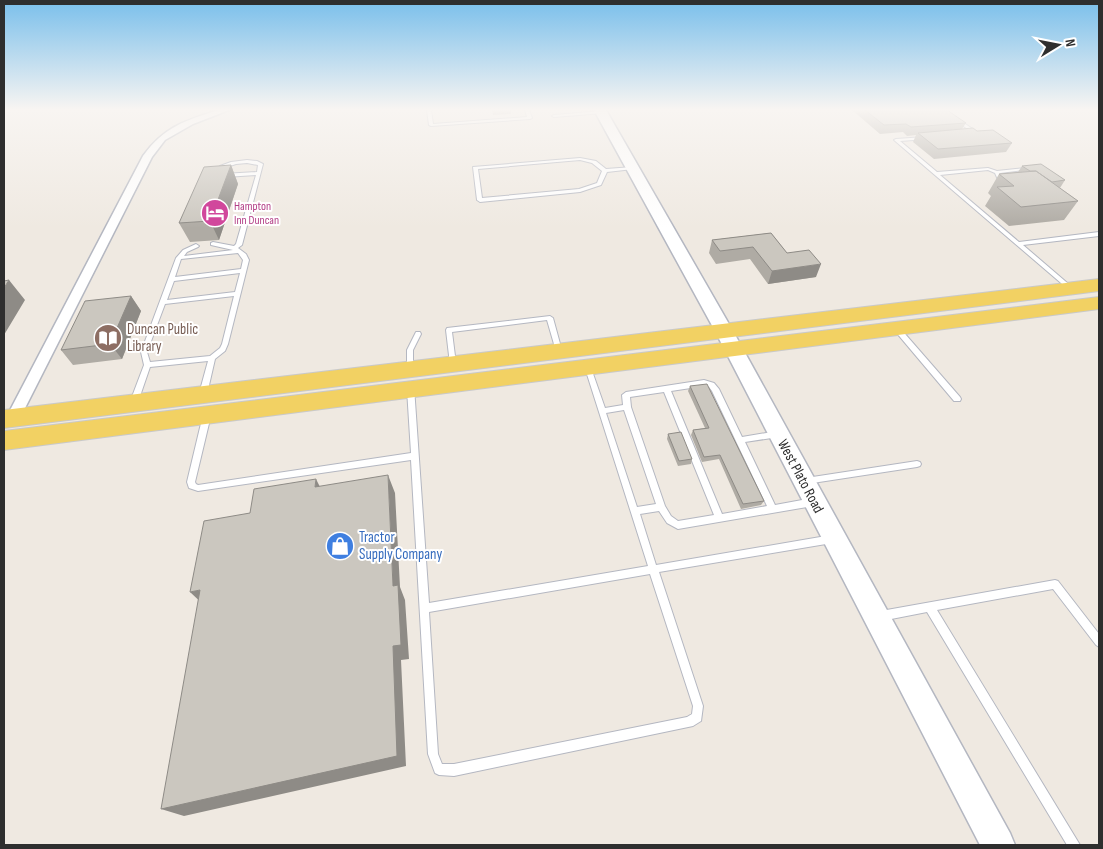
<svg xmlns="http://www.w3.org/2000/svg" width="1103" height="849" font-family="'Sofia Sans Condensed',sans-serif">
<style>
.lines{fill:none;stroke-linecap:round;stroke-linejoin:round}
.lane-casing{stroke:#b4b7c1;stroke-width:2}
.street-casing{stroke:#b4b7c1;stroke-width:3}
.secondary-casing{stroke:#b4b7c1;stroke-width:3}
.primary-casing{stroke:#c9c9c9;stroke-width:2}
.lane{fill:#fff;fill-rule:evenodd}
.street{fill:#fff;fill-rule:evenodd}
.secondary{fill:#fff;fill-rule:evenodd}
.primary{fill:#f2d163;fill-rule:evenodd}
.wall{fill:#afaba4}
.shaded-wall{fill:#8e8b86}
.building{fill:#cbc7bf;stroke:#8e8b86}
.labels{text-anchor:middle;stroke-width:4;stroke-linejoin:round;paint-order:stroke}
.far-hotel-label{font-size:12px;fill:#b23c85;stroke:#fff;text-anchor:start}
.education-label{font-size:15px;fill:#785e54;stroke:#fff;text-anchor:start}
.street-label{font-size:15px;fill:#2e2e2e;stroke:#fff}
.shop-label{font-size:15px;fill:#366cbe;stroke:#fff;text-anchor:start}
</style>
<rect width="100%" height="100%" fill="#efe9e1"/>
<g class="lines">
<defs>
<path id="lane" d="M427,110H431L433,124L527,117L525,110H529L532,118L530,119L431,126L429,125Z
M941,110H945L974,130L968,135H964V133L969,130Z
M602,111H603V113L554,117L552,116L554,115Z
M925,137H927V139L900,141L937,172L988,168L997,171L1025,168V169L1023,170L1000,173L1004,184L1002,185L1000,184L995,173L988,170L940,175L1019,242L1099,232V236L1023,245L1072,287V289H1068L894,140L896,139Z
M580,158L596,161L606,169L633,167L635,168L633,169L607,172L601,185L580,192L480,202L477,200L473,167ZM580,160L592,163L602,171L597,183L579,189L482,198L478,169Z
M247,160L257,161L263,164L242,245L238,248L246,254L249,260L228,344L225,351L215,359L207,394L203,397L199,394L208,361L150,367L138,402L137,404H131L130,402L144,365L141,352L176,258L183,250L196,244L199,246L198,247L187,252L184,256L233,250L211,245V243L213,242L234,246L236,244L256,175L225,177L218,175L220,166L231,162ZM247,163L258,165L257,172L223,174L224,168L236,164ZM238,253L243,260L241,269L175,277L181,259ZM240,273L235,292L167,300L174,281ZM234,296L222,344L220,348L210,356L150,362L147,352L165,304Z
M550,316L553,318L562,351L561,353H557L556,351L547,320L452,332L456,364L453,366L450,364L446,330L447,328Z
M895,327H899L960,397L961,399L960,401H954L895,331L894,329Z
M416,332H420L421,334L413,350V369L410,371L407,369V350Z
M586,366H590L591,368L605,408L623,405L622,395L626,392L704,380L714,383L719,389L742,437L778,431L781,432L782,434L781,436L778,437L745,442L775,505L813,498L816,500L817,502L816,504L813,506L678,529L667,523L659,511L640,514L656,565L832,535L835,536L836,539L835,542L832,543L659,572L703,706L701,721L693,726L454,776L439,775L435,773L428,754L411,460L198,491L189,488L187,482L203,415L207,412L211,415L195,482L196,484L198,485L411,453L407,389L411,386L414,387L429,603L648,566L585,368ZM704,386L709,387L712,391L767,506L722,514L671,391ZM664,392L714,515L678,521L671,516L665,506L631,407L630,397ZM624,410L656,504L637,507L606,413ZM650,574L693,706L692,714L687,717L454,764H442L438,754L429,612Z
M917,461L920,462L921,464L920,466L917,467L806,484L803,483L802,481L803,479L806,478Z
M1055,580L1058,581L1099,634V647L1096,645L1053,589L937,610L1080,845H1067L927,612L881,621L878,619L876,616L878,613L881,611Z"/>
<path id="street" d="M218,110H229L193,124L165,140L152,157L20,418L18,422L13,424L8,422L6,418L143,156C165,126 185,121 218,110Z"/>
<path id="secondary" d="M594,110H606L733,331L1010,833L1015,845H980L715,331Z"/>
<path id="primary" d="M1099,279V291L4,428V410Z
M1099,297V309L4,450V431Z"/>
</defs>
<use href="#lane" class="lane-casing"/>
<use href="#street" class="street-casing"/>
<use href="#secondary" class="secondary-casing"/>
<use href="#primary" class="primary-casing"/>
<use href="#lane" class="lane"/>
<use href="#street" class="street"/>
<use href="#secondary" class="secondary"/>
<use href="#primary" class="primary"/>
</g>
<path class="wall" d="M492,110H511V114L493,115Z
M852,110H947L966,123L962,129L977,131L1012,143L1006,152L934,159L913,142L916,135L907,136L903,132L880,134Z
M231,165L238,184L219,240L190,242L179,223Z
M1022,166L1065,180L1060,188L1078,201L1064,220L1009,226L985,206L991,196L988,193L999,174L1018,172Z
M771,233L787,253L816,277L768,284L750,259L716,264L709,253L712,240Z
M131,296L141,311L122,359L73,365L61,350Z
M690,386L764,501L761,505L741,509L719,459L702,462L691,435L693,430L705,428L688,391Z
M668,434L692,459L691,464L678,466L667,439Z"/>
<path class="shaded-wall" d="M231,165L238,184L219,240L210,221Z
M821,264L816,277L768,284L772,271Z
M9,280L25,300L4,335V288Z
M131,296L141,311L122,359L110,344Z
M388,475L395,493L400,587L405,600L409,659L401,660L406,766L184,816L161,809L393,586Z
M316,479L325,497L315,487Z
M200,590L207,608L190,592Z"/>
<path class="building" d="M865,110H947L966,123L911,127L906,124L884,125Z
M973,128L977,131L993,130L1012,143L938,149L918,133Z
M1041,164L1065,180L1052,182L1036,171H1030L1022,166Z
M231,165L210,221L179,223L204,167Z
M1036,171L1078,201L1021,207L997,187L1014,186L999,174Z
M771,233L787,253L809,250L821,264L772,271L753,247L720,251L712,240Z
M9,280L4,288V281Z
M131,296L110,344L61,350L85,301Z
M707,384L764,501L743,504L720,455L704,457L693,430L709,428L690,386Z
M681,432L692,459L679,461L668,434Z
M388,475L393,586L398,585L401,645L393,646L397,756L161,809L200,590L190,592L204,521L250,513L254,489L316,479L315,487Z"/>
<linearGradient id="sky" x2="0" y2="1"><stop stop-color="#7abfeb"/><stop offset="0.48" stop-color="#f8f5f2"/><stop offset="1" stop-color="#f8f5f2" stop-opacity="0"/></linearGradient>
<rect width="1103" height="228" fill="url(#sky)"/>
<defs>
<symbol id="hotel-disc" viewBox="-11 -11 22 22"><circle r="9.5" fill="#d1479c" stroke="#fff"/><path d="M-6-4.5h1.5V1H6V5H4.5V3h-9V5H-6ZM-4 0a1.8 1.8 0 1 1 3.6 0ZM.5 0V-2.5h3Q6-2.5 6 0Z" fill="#fff"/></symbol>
<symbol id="library-disc" viewBox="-11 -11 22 22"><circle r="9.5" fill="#8d6e63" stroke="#fff"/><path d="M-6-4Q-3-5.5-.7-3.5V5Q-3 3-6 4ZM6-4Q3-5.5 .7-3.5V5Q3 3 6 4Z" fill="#fff"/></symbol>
<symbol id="shop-disc" viewBox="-11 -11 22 22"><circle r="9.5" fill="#3f7fe0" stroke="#fff"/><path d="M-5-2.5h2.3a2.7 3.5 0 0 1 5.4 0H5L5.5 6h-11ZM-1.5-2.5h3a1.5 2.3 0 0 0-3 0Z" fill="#fff"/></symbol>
</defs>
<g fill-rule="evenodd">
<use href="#hotel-disc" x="199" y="197" width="32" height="32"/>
<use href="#library-disc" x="92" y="322" width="32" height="32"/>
<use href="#shop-disc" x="324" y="530" width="32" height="32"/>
</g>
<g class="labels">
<g class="far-hotel-label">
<text x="234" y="210">Hampton<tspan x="234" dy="14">Inn Duncan</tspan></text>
</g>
<g class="education-label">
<text x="127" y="334">Duncan Public<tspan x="127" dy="17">Library</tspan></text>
</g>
<g class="street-label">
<text transform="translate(801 476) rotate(62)" y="5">West Plato Road</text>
</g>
<g class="shop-label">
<text x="359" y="542">Tractor<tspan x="359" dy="17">Supply Company</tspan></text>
</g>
</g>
<rect width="1103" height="849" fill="none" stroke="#2e2e2e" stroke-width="10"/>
<g transform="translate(1058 45) rotate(80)" stroke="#ffffff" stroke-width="4" paint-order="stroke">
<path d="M0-4L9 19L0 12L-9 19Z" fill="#2e2e2e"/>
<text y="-8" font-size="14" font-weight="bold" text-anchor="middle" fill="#2e2e2e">N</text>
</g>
</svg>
